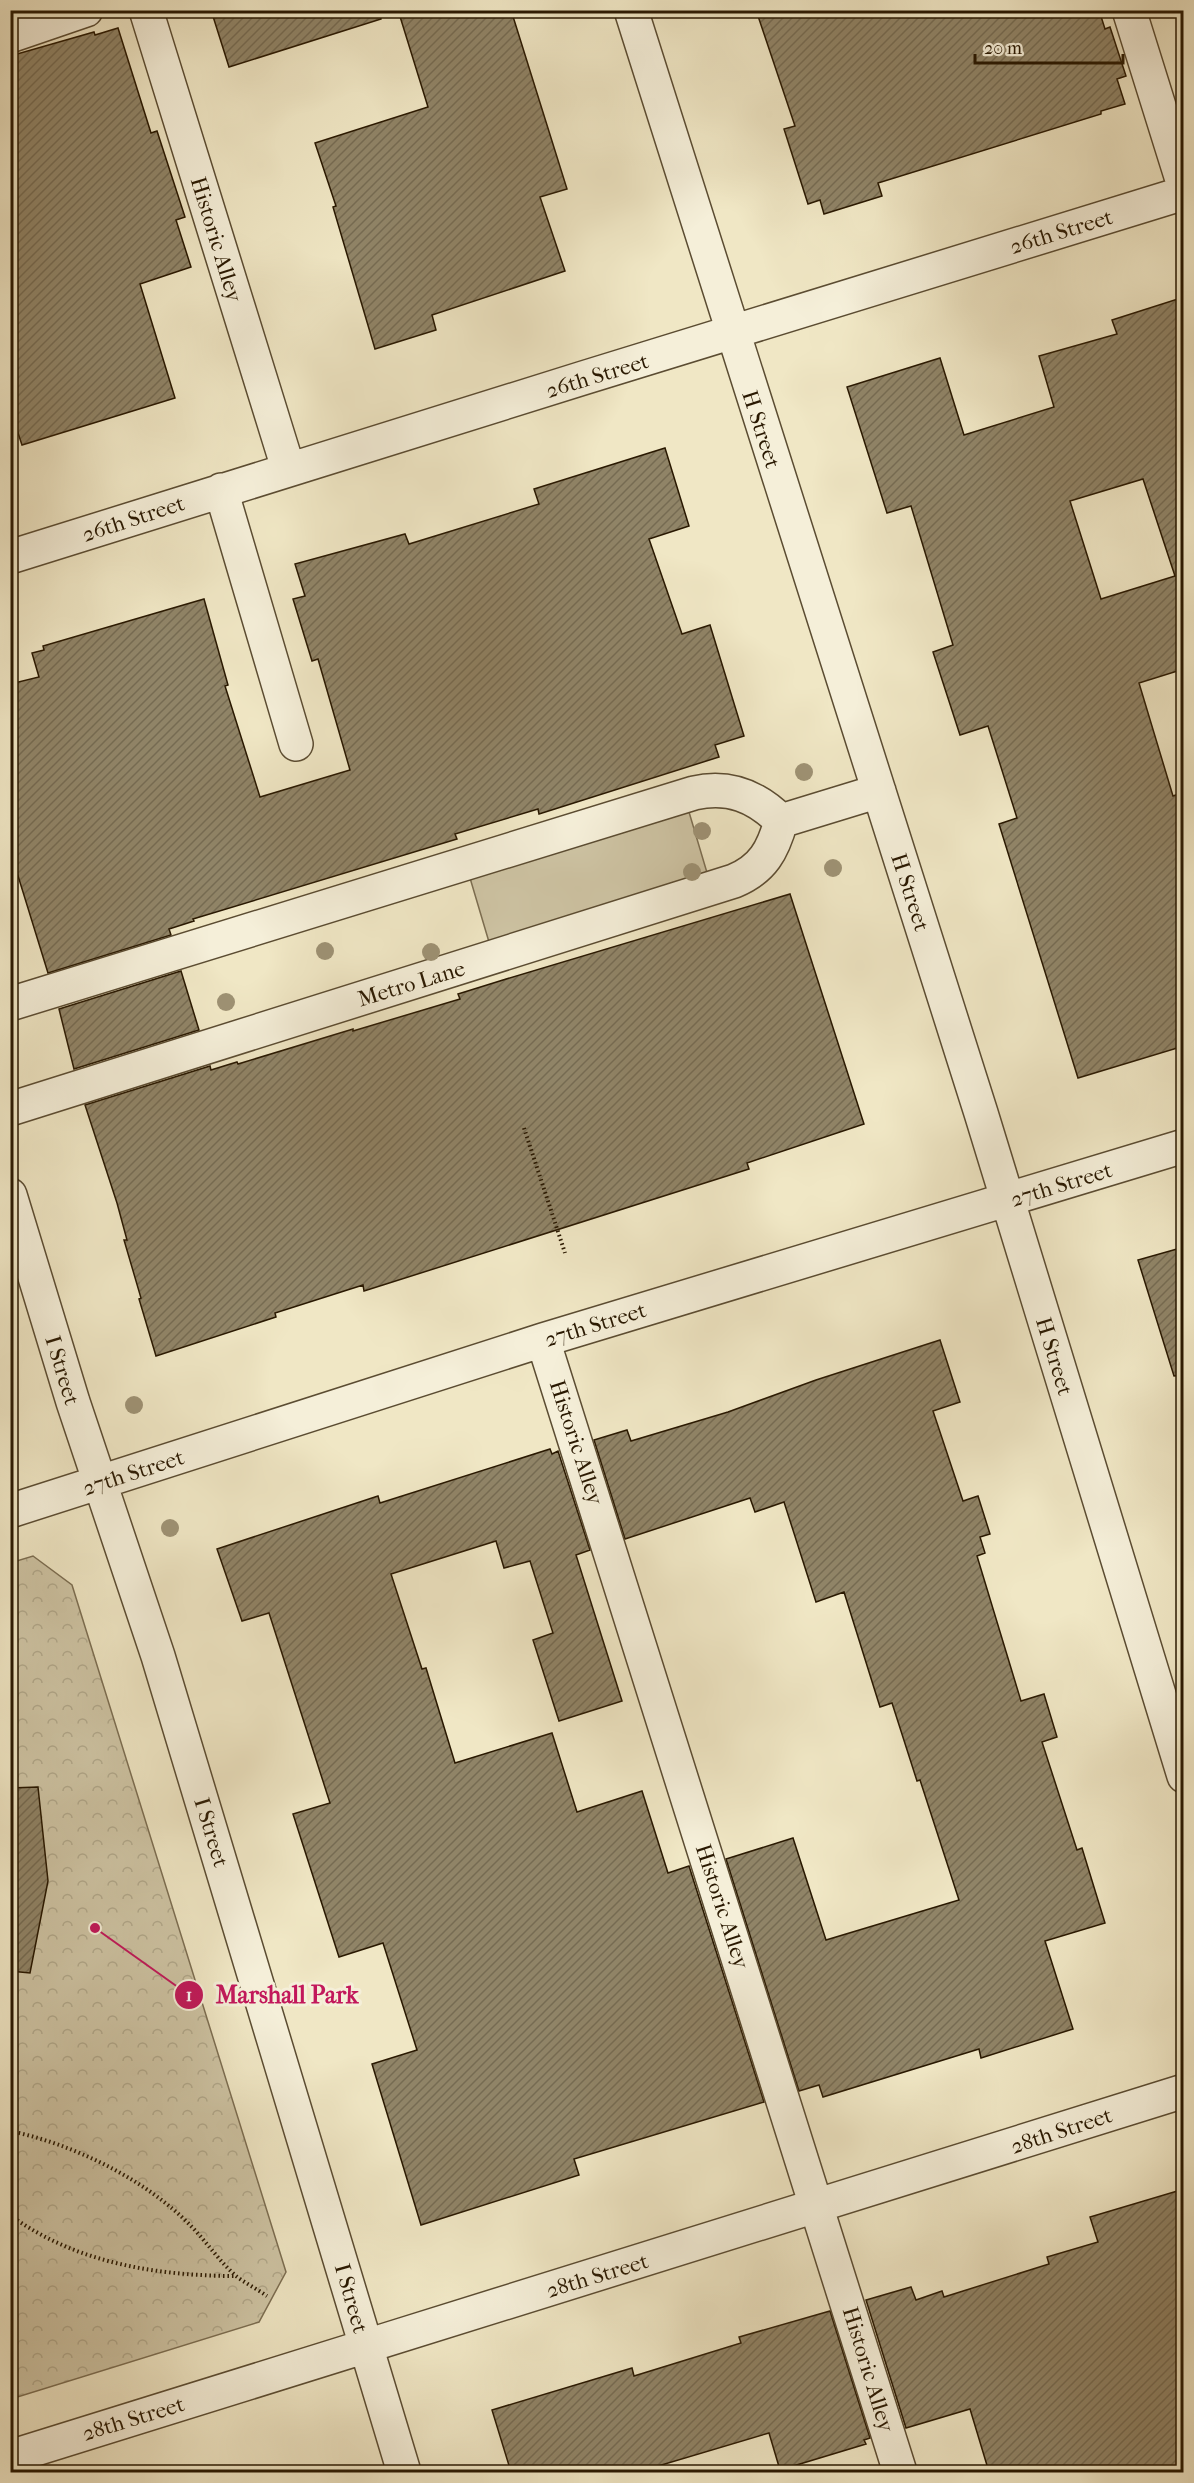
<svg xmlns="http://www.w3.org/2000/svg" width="1194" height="2483" font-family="'IM FELL French Canon',serif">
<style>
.grass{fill:#cec4a4;stroke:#7c6e52;stroke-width:1.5}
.park{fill:url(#park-crowns);stroke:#7c6e52;stroke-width:1.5}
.building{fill:url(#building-hatch);stroke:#291801;stroke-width:1.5;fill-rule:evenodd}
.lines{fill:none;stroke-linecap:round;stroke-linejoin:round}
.minor-casing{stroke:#5b4c32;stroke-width:36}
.path{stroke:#291801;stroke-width:4;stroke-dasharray:1.5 3;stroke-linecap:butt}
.minor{stroke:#f5efd9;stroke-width:33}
.tree{fill:#9e9274}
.labels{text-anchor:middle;stroke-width:6;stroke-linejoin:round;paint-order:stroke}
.street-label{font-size:22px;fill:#291801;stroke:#f5efd9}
.leader{fill:none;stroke:#c2185b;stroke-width:2}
.callout-dot{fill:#c2185b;stroke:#f5efd9;stroke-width:2}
.mark-label{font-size:18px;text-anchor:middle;font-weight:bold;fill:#fff}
.callout-label{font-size:24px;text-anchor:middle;font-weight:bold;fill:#c2185b;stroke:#f5efd9;stroke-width:6;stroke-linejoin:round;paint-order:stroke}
</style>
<defs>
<pattern id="park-crowns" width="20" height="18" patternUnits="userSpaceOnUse" patternTransform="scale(1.5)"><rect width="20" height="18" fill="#cec4a4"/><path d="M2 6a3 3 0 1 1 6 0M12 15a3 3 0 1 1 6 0" fill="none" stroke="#b1a88b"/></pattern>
<pattern id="building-hatch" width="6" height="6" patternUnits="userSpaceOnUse" patternTransform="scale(1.5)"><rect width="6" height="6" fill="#908467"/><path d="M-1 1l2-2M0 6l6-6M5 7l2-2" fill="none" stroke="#766b52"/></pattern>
</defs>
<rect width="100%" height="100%" fill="#f0e7c5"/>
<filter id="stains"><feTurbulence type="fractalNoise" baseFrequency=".00333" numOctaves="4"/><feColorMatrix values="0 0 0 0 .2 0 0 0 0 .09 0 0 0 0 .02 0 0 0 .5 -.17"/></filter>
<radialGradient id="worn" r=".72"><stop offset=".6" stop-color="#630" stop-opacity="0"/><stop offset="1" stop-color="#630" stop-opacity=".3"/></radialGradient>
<path class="grass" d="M689,812L708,876L489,942L470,878Z"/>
<path class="park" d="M33,1556L72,1585L286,2272L259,2322L11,2399L10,1563Z"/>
<path class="building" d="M211,10H379L381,19L229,67Z
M398,10H511L567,189L540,197L565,271L432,315L436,330L375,349L333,207L336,206L315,143L428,107Z
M756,10H1099L1105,29L1110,27L1126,76L1117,79L1125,104L1101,111V114L878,183L882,196L824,214L820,200L808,204L784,129L795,126Z
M118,28L151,133L157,131L185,217L176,220L191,267L140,284L175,398L22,445L10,409V56L94,32L95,35Z
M1184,297V669L1139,683L1173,796L1184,792V1046L1078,1078L999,824L1017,818L988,726L960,735L933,652L953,645L911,506L887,513L847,387L940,358L964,435L1054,407L1039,356L1117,334L1112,320ZM1143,479L1175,576L1101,599L1070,501Z
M665,448L689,526L649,539L682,634L710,625L744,736L715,745L719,757L539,814L538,809L455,834L457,839L193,919L194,921L169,929L171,935L48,973L10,850V684L39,677L32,653L44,650L43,646L204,599L228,685L225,686L260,797L350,770L318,659L312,661L293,599L305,596L295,564L405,534L409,544L539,504L534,489Z
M790,894L864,1124L747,1163L749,1169L364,1291L363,1285L275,1313L276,1317L156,1356L139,1299L141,1298L124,1240H127L117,1203L85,1105L210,1066L211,1070L237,1062L238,1064L353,1029V1031L460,999L458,994L503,980Z
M181,971L199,1030L74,1069L59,1009Z
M1184,1247V1375L1174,1376L1138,1260Z
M940,1340L960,1402L933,1411L963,1501L978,1496L990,1534L980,1537L985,1553L977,1556L1021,1701L1044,1694L1057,1737L1042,1742L1077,1850L1082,1848L1105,1923L1045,1941L1073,2029L981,2058L979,2049L823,2097L819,2085L799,2091L726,1859L793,1838L826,1940L959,1900L920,1780L917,1781L892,1703L880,1707L844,1592L816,1602L784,1502L755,1512L750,1498L625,1539L594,1440L627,1430L631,1441L728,1412L816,1380Z
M550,1449L552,1454L558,1451L590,1550L576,1555L622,1701L559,1721L533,1640L553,1633L530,1561L504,1568L496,1541L391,1574L422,1669L426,1668L455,1763L552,1733L577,1812L642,1791L668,1873L689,1866L764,2102L574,2159L579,2175L421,2225L372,2064L417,2050L383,1943L339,1957L293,1814L330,1803L269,1613L242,1621L217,1549L378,1496L380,1503Z
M38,1787L48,1881L30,1973L10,1971V1788Z
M1184,2189V2472H989L970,2409L906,2428L866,2300L911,2287L916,2300L942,2291L944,2297L1049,2264L1047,2257L1098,2242L1090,2217Z
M830,2311L870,2438L864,2440L866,2444L780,2470L769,2433L638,2472H511L492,2410L632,2368L634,2376L741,2343L739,2337Z"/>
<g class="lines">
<defs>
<path id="minor" d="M146,10L288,468
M631,10L981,1113L1184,1776
M1129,10L1184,186
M10,36L86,10
M221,490L296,744
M10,557C401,433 792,314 1184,193
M781,821L879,791
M10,1004L694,793C729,785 756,796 781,821C773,850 763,869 734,881L10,1109
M10,1195L73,1402L158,1656L404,2472
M543,1340L900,2472
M10,1511L543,1340L1184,1146
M10,2457C401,2334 793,2216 1184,2091"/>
</defs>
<use href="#minor" class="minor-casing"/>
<path class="path" d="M524,1128L565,1253
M10,2131C73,2144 145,2179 190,2225C206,2241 219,2261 236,2276C245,2283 257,2289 267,2296
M10,2215C75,2263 158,2276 236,2276"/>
<use href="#minor" class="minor"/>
</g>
<g class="tree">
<circle cx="804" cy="772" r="9"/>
<circle cx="702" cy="831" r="9"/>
<circle cx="833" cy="868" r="9"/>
<circle cx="692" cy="872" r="9"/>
<circle cx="325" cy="951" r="9"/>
<circle cx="431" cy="952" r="9"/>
<circle cx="226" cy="1002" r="9"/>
<circle cx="134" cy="1405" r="9"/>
<circle cx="170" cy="1528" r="9"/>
</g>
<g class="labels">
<g class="street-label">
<text transform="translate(1061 231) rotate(-17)" y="8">26th Street</text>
<text transform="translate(217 239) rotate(73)" y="8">Historic Alley</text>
<text transform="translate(597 375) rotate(-17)" y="8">26th Street</text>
<text transform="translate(762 429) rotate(72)" y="8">H Street</text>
<text transform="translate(133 518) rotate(-18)" y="8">26th Street</text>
<text transform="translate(911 892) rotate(72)" y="8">H Street</text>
<text transform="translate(411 983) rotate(-17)" y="8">Metro Lane</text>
<text transform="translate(1061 1184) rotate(-17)" y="8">27th Street</text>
<text transform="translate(595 1324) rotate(-17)" y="8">27th Street</text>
<text transform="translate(1055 1356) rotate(73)" y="8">H Street</text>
<text transform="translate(63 1370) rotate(73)" y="8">I Street</text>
<text transform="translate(577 1442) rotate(72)" y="8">Historic Alley</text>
<text transform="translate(133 1472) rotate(-18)" y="8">27th Street</text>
<text transform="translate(212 1832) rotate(73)" y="8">I Street</text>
<text transform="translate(723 1906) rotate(72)" y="8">Historic Alley</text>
<text transform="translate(1061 2130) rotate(-18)" y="8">28th Street</text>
<text transform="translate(597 2275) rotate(-17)" y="8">28th Street</text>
<text transform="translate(352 2298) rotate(74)" y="8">I Street</text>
<text transform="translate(869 2369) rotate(73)" y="8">Historic Alley</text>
<text transform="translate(133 2418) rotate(-17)" y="8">28th Street</text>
</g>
</g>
<path class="leader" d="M95 1928L189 1995"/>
<g class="callout-dot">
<circle cx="95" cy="1928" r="6"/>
<circle cx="189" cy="1995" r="15"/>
</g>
<g class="mark-label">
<text x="189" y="2001">1</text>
</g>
<g class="callout-label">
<text x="287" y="2003">Marshall Park</text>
</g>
<rect width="1194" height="2483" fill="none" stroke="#f0e7c5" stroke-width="36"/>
<rect x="12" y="12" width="1170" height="2459" fill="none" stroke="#291801" stroke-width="3"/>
<rect x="18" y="18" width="1158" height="2447" fill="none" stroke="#291801" stroke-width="1.5"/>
<path d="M975 54v9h148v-9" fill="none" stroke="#291801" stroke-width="3"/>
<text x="984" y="54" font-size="18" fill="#291801" stroke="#f5efd9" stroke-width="4.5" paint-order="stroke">20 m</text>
<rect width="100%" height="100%" filter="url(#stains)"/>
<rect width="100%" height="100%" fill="url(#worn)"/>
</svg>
